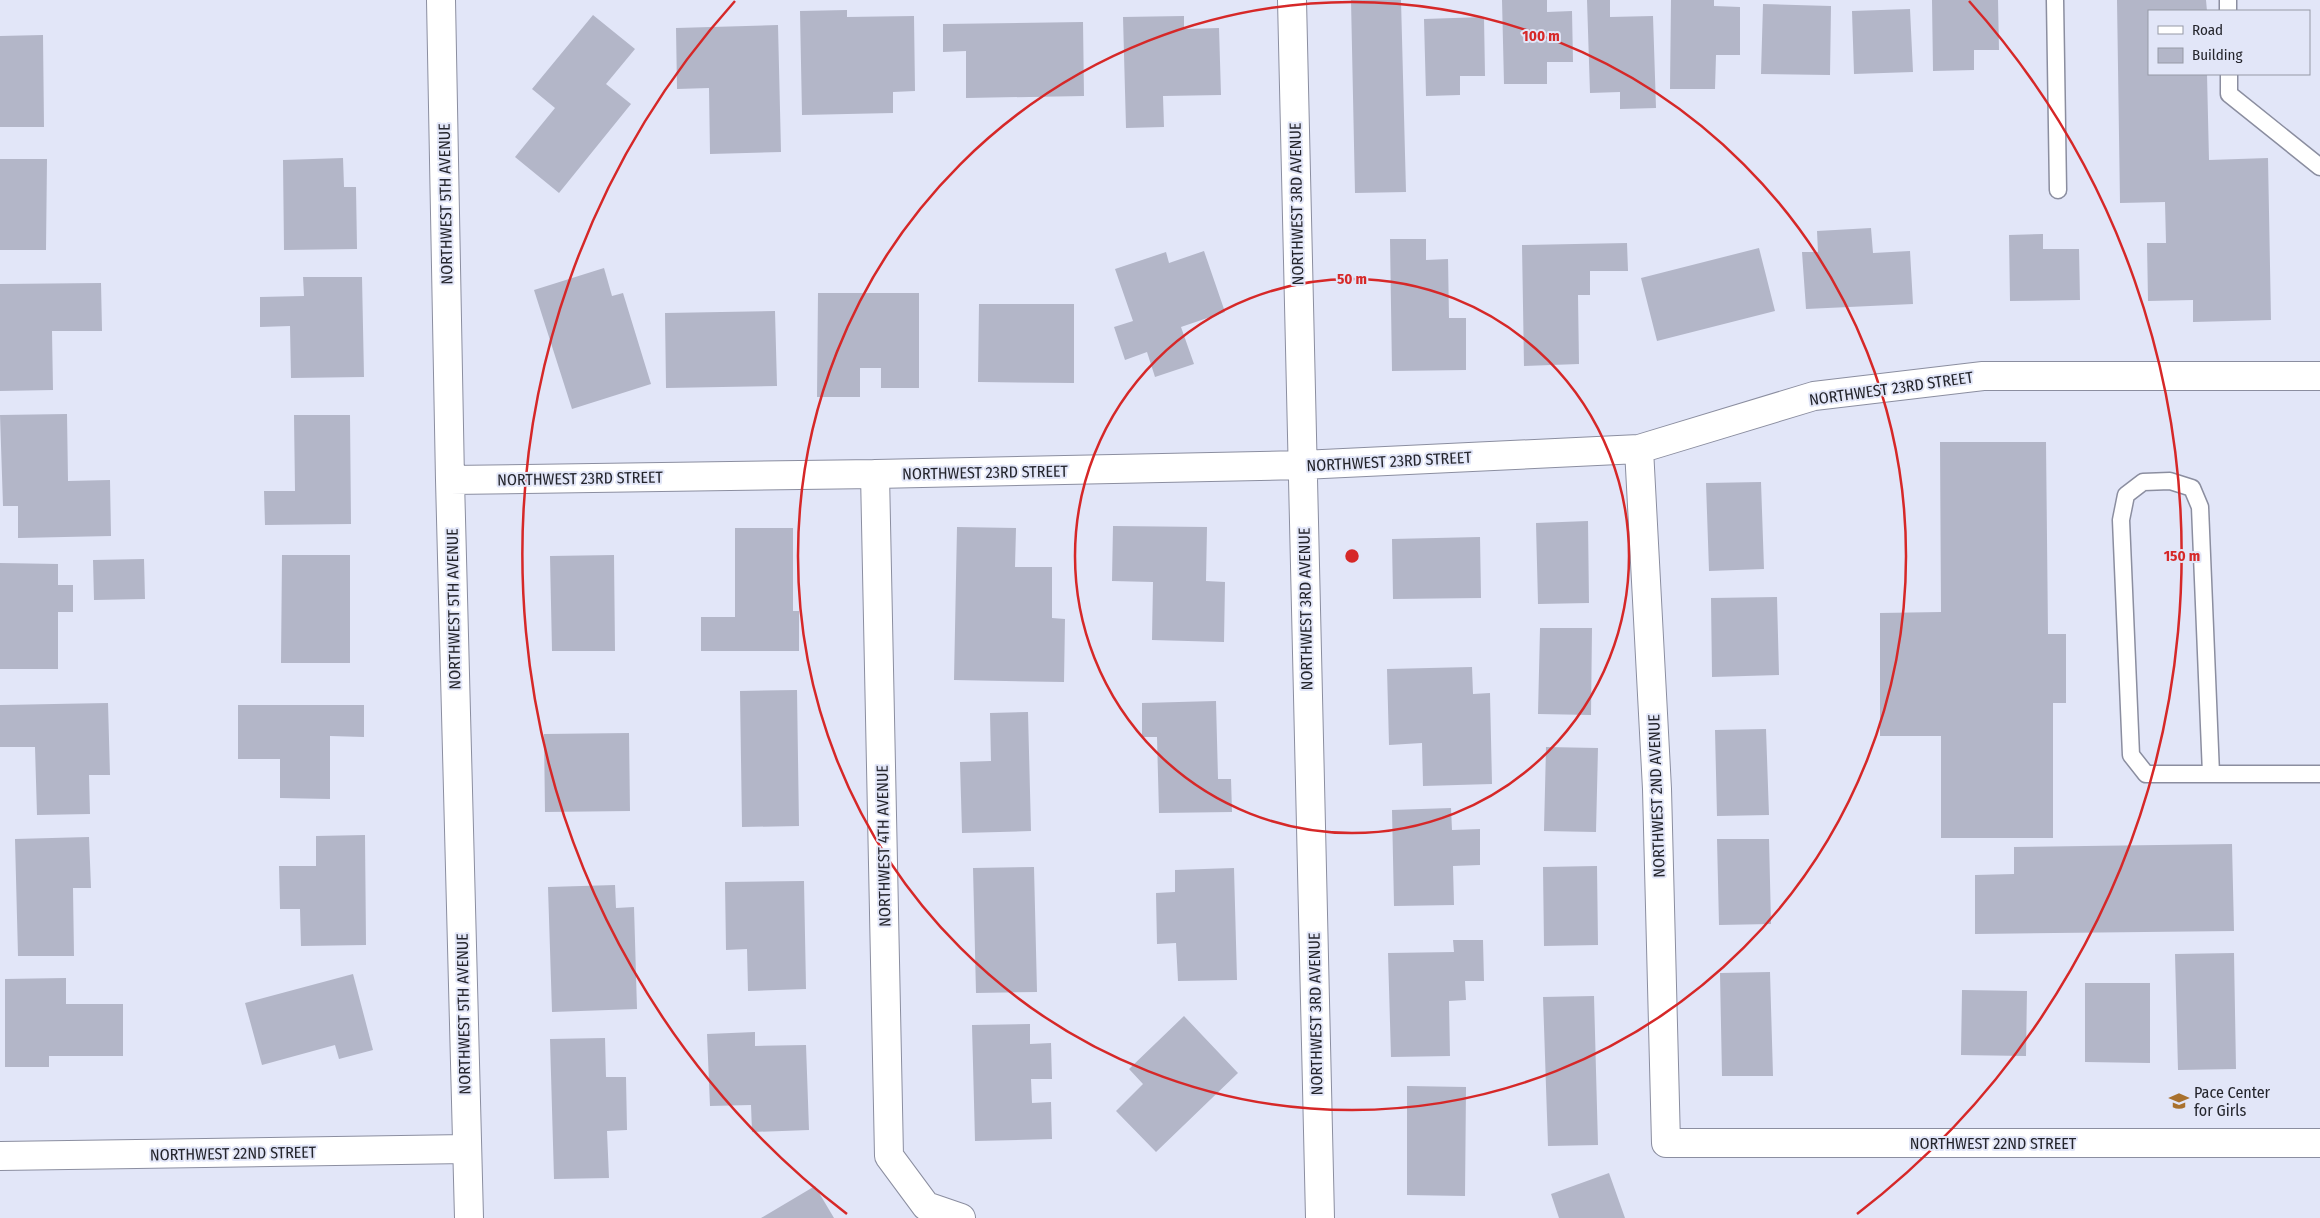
<svg xmlns="http://www.w3.org/2000/svg" width="2320" height="1218" font-family="'Fira Sans Condensed',sans-serif">
<style>
.building{fill:#b3b6c8}
.lines{fill:none;stroke-linecap:round;stroke-linejoin:round}
.lane-casing{stroke:#8b8ea0;stroke-width:19}
.street-casing{stroke:#8b8ea0;stroke-width:30}
.lane{stroke:#fff;stroke-width:16}
.street{stroke:#fff;stroke-width:28}
.ring{fill:none;stroke:#d62828;stroke-width:2.5}
.labels{text-anchor:middle;stroke-width:4;stroke-linejoin:round;paint-order:stroke}
.street-label{font-size:16px;fill:#24252c;stroke:#e2e6f8}
.poi-label{font-size:16px;fill:#24252c;stroke:#e2e6f8;text-anchor:start}
.centre{fill:#d62828;stroke:#e2e6f8;stroke-width:2.5}
.ring-label{font-size:15px;text-anchor:middle;font-weight:bold;fill:#d62828;stroke:#e2e6f8;stroke-width:4;stroke-linejoin:round;paint-order:stroke}
</style>
<rect width="100%" height="100%" fill="#e2e6f8"/>
<path class="building" d="M1351,0H1401L1406,192L1355,193Z
M1502,0H1547V12L1572,11L1573,62H1547V84H1504Z
M1587,0H1610V17L1653,16L1656,108L1620,109V92L1590,93Z
M1671,0H1714V6L1740,7V55H1716L1715,89H1670Z
M1932,0H1998L1999,50H1974V70L1933,71Z
M2117,0H2206L2207,11H2149V74H2207L2209,160L2268,158L2271,320L2193,322V300L2148,301L2147,243H2166L2165,202L2120,203Z
M1763,4L1831,6L1830,75L1761,74Z
M1910,9L1913,72L1854,74L1852,11Z
M847,10V17L914,16L915,91L893,92V113L802,115L800,11Z
M593,15L635,49L606,84L631,104L559,193L515,157L555,108L532,89Z
M1184,16V29L1219,28L1221,95L1163,96L1164,127L1126,128L1123,17Z
M1484,17L1485,76H1460V95L1426,96L1424,19Z
M1083,22L1084,96L966,98V51L943,52V24Z
M778,25L781,152L710,154L709,88L677,89L676,28Z
M43,35L44,127H0V36Z
M343,158L344,187H356L357,249L284,250L283,160Z
M0,159H47L46,250H0Z
M1871,228L1873,253L1910,251L1913,304L1806,309L1802,252H1818L1817,231Z
M2043,234V249H2079L2080,300L2010,301L2009,235Z
M1390,239H1426V260L1448,259L1449,318H1466V370L1392,371Z
M1627,243L1628,271H1590V295H1578L1579,364L1524,366L1522,245Z
M1759,248L1775,311L1657,341L1641,278Z
M1204,251L1225,312L1181,327L1194,364L1155,377L1147,352L1125,360L1114,327L1133,321L1115,269L1166,252L1169,263Z
M604,268L612,296L623,293L651,384L572,409L534,290Z
M303,277H362L364,377L291,378L290,326L260,327V297L304,296Z
M101,283L102,331H52L53,390L0,391V284Z
M818,293H919V388H881V368H860V397H817Z
M979,304H1074V383L978,382Z
M775,311L777,386L666,388L665,313Z
M67,414L68,481L110,480L111,536L18,538V506H3L0,415Z
M294,415H350L351,524L265,525L264,491H295Z
M1940,442H2046L2048,634H2066V703H2053V838H1941V736H1880V613L1941,612Z
M1761,482L1764,569L1709,571L1706,483Z
M1588,521L1589,603L1538,604L1536,523Z
M1113,526L1207,527L1206,581L1225,582L1224,642L1152,640L1153,582L1112,581Z
M957,527L1016,528L1015,567H1052V618L1065,619L1064,682L954,680Z
M735,528H793V611H799V651H701V617H735Z
M1480,537L1481,598L1393,599L1392,539Z
M282,555H350V663H281Z
M614,555L615,651H552L550,556Z
M144,559L145,599L94,600L93,560Z
M0,563L58,564V585H73V612H58V669H0Z
M1777,597L1779,675L1712,677L1711,598Z
M1540,628H1592L1591,715L1538,714Z
M1472,667L1473,694L1490,693L1492,784L1423,786L1422,743L1389,745L1387,669Z
M797,690L799,826L742,827L740,691Z
M1216,701L1218,779H1231L1232,812L1159,813L1157,737H1142V703Z
M108,703L110,775H89L90,814L37,815L35,747H0V705Z
M238,705H364V737L330,736V799L280,798V759H238Z
M1028,712L1031,831L962,833L960,762L991,761L990,713Z
M1766,729L1769,815L1717,816L1715,730Z
M629,733L630,811L545,812L544,734Z
M1546,747L1598,748L1596,832L1544,831Z
M1451,808L1452,830L1480,829V865L1453,866L1454,905L1394,906L1392,810Z
M365,835L366,945L301,946L300,909H280L279,866H316V836Z
M89,837L91,888H73L74,956H18L15,839Z
M1717,839H1769L1771,924L1719,925Z
M2232,844L2234,931L1975,934V875L2014,874V847Z
M1597,866L1598,945L1544,946L1543,867Z
M1034,867L1037,992L976,993L973,868Z
M1234,868L1237,980L1178,981L1176,943L1157,944L1156,893L1175,892V870Z
M804,881L806,989L748,991L747,949L726,950L725,882Z
M615,885L616,908L634,907L637,1009L552,1012L548,887Z
M1453,940H1483L1484,981H1465L1466,1000L1449,1001L1450,1056L1391,1057L1388,953L1454,952Z
M2234,953L2236,1069L2178,1070L2175,954Z
M1770,972L1773,1076H1722L1720,973Z
M353,974L373,1050L339,1059L335,1045L262,1065L245,1003Z
M66,978V1004H123V1056H49V1067H5V979Z
M2085,983H2150V1063L2085,1062Z
M1962,990L2027,991L2026,1056L1961,1055Z
M1594,996L1598,1145L1548,1146L1543,997Z
M1184,1016L1238,1073L1156,1152L1116,1111L1143,1084L1129,1069Z
M1030,1024V1044L1051,1043L1052,1079H1031L1032,1103L1051,1102L1052,1139L975,1141L972,1025Z
M755,1032V1046L806,1045L809,1130L752,1132L751,1105L710,1106L707,1034Z
M605,1038L606,1077H626L627,1130L607,1131L609,1178L554,1179L550,1039Z
M1407,1086L1466,1087L1465,1196L1407,1195Z
M1609,1173L1625,1218H1559L1551,1194Z
M815,1186L834,1218H761Z"/>
<g class="lines">
<defs>
<path id="lane" d="M2055,0L2058,190
M2228,0V11
M2229,74V94L2320,167
M2211,774L2200,507L2192,488L2170,481L2143,482L2126,495L2121,520L2131,755L2146,774H2320"/>
<path id="street" d="M441,0L450,480L469,1218
M1292,0L1320,1218
M1639,449L1657,789L1666,1143H2320
M875,474L889,1156L926,1206L961,1218
M450,480L875,474L1302,465L1639,449L1814,396L1983,376H2320
M0,1156L466,1149"/>
</defs>
<use href="#lane" class="lane-casing"/>
<use href="#street" class="street-casing"/>
<use href="#lane" class="lane"/>
<use href="#street" class="street"/>
</g>
<g class="ring">
<circle cx="1352" cy="556" r="277"/>
<circle cx="1352" cy="556" r="554"/>
<path d="M847 1214A830 830 0 0 1 735 1M1969 1A830 830 0 0 1 1857 1214"/>
</g>
<defs>
<symbol id="school-bare" viewBox="-9 -9 18 18"><path d="M0-5L7-2L0 1L-7-2ZM-4 1L0 2.5L4 1V4Q0 6-4 4Z" fill="#a9712e" stroke="#e2e6f8" stroke-width="2.5" paint-order="stroke"/></symbol>
</defs>
<g fill-rule="evenodd">
<use href="#school-bare" x="2165" y="1087" width="28" height="28"/>
</g>
<g class="labels">
<g class="street-label">
<text transform="translate(445 204) rotate(-91)" y="6">NORTHWEST 5TH AVENUE</text>
<text transform="translate(1296 204) rotate(-91)" y="6">NORTHWEST 3RD AVENUE</text>
<text transform="translate(1891 388) rotate(-8)" y="6">NORTHWEST 23RD STREET</text>
<text transform="translate(1389 461) rotate(-3)" y="6">NORTHWEST 23RD STREET</text>
<text transform="translate(985 472) rotate(-1)" y="6">NORTHWEST 23RD STREET</text>
<text transform="translate(580 478) rotate(-1)" y="6">NORTHWEST 23RD STREET</text>
<text transform="translate(453 609) rotate(-91)" y="6">NORTHWEST 5TH AVENUE</text>
<text transform="translate(1305 609) rotate(-91)" y="6">NORTHWEST 3RD AVENUE</text>
<text transform="translate(1656 796) rotate(-92)" y="6">NORTHWEST 2ND AVENUE</text>
<text transform="translate(883 846) rotate(-91)" y="6">NORTHWEST 4TH AVENUE</text>
<text transform="translate(463 1014) rotate(-91)" y="6">NORTHWEST 5TH AVENUE</text>
<text transform="translate(1315 1014) rotate(-91)" y="6">NORTHWEST 3RD AVENUE</text>
<text x="1993" y="1149">NORTHWEST 22ND STREET</text>
<text transform="translate(233 1153) rotate(-1)" y="6">NORTHWEST 22ND STREET</text>
</g>
<g class="poi-label">
<text x="2194" y="1098">Pace Center<tspan x="2194" dy="18">for Girls</tspan></text>
</g>
</g>
<circle cx="1352" cy="556" r="8" class="centre"/>
<g class="ring-label">
<text x="1541" y="41">100 m</text>
<text x="1352" y="284">50 m</text>
<text x="2182" y="561">150 m</text>
</g>
<rect x="2148" y="10" width="162" height="65" fill="#e2e6f8" stroke="#9699a6"/>
<rect x="2158" y="26" width="25" height="8" fill="#ffffff" stroke="#9699a6"/>
<text x="2192" y="35" font-size="15" fill="#24252c">Road</text>
<rect x="2158" y="48" width="25" height="15" fill="#b3b6c8" stroke="#9699a6"/>
<text x="2192" y="60" font-size="15" fill="#24252c">Building</text>
</svg>
